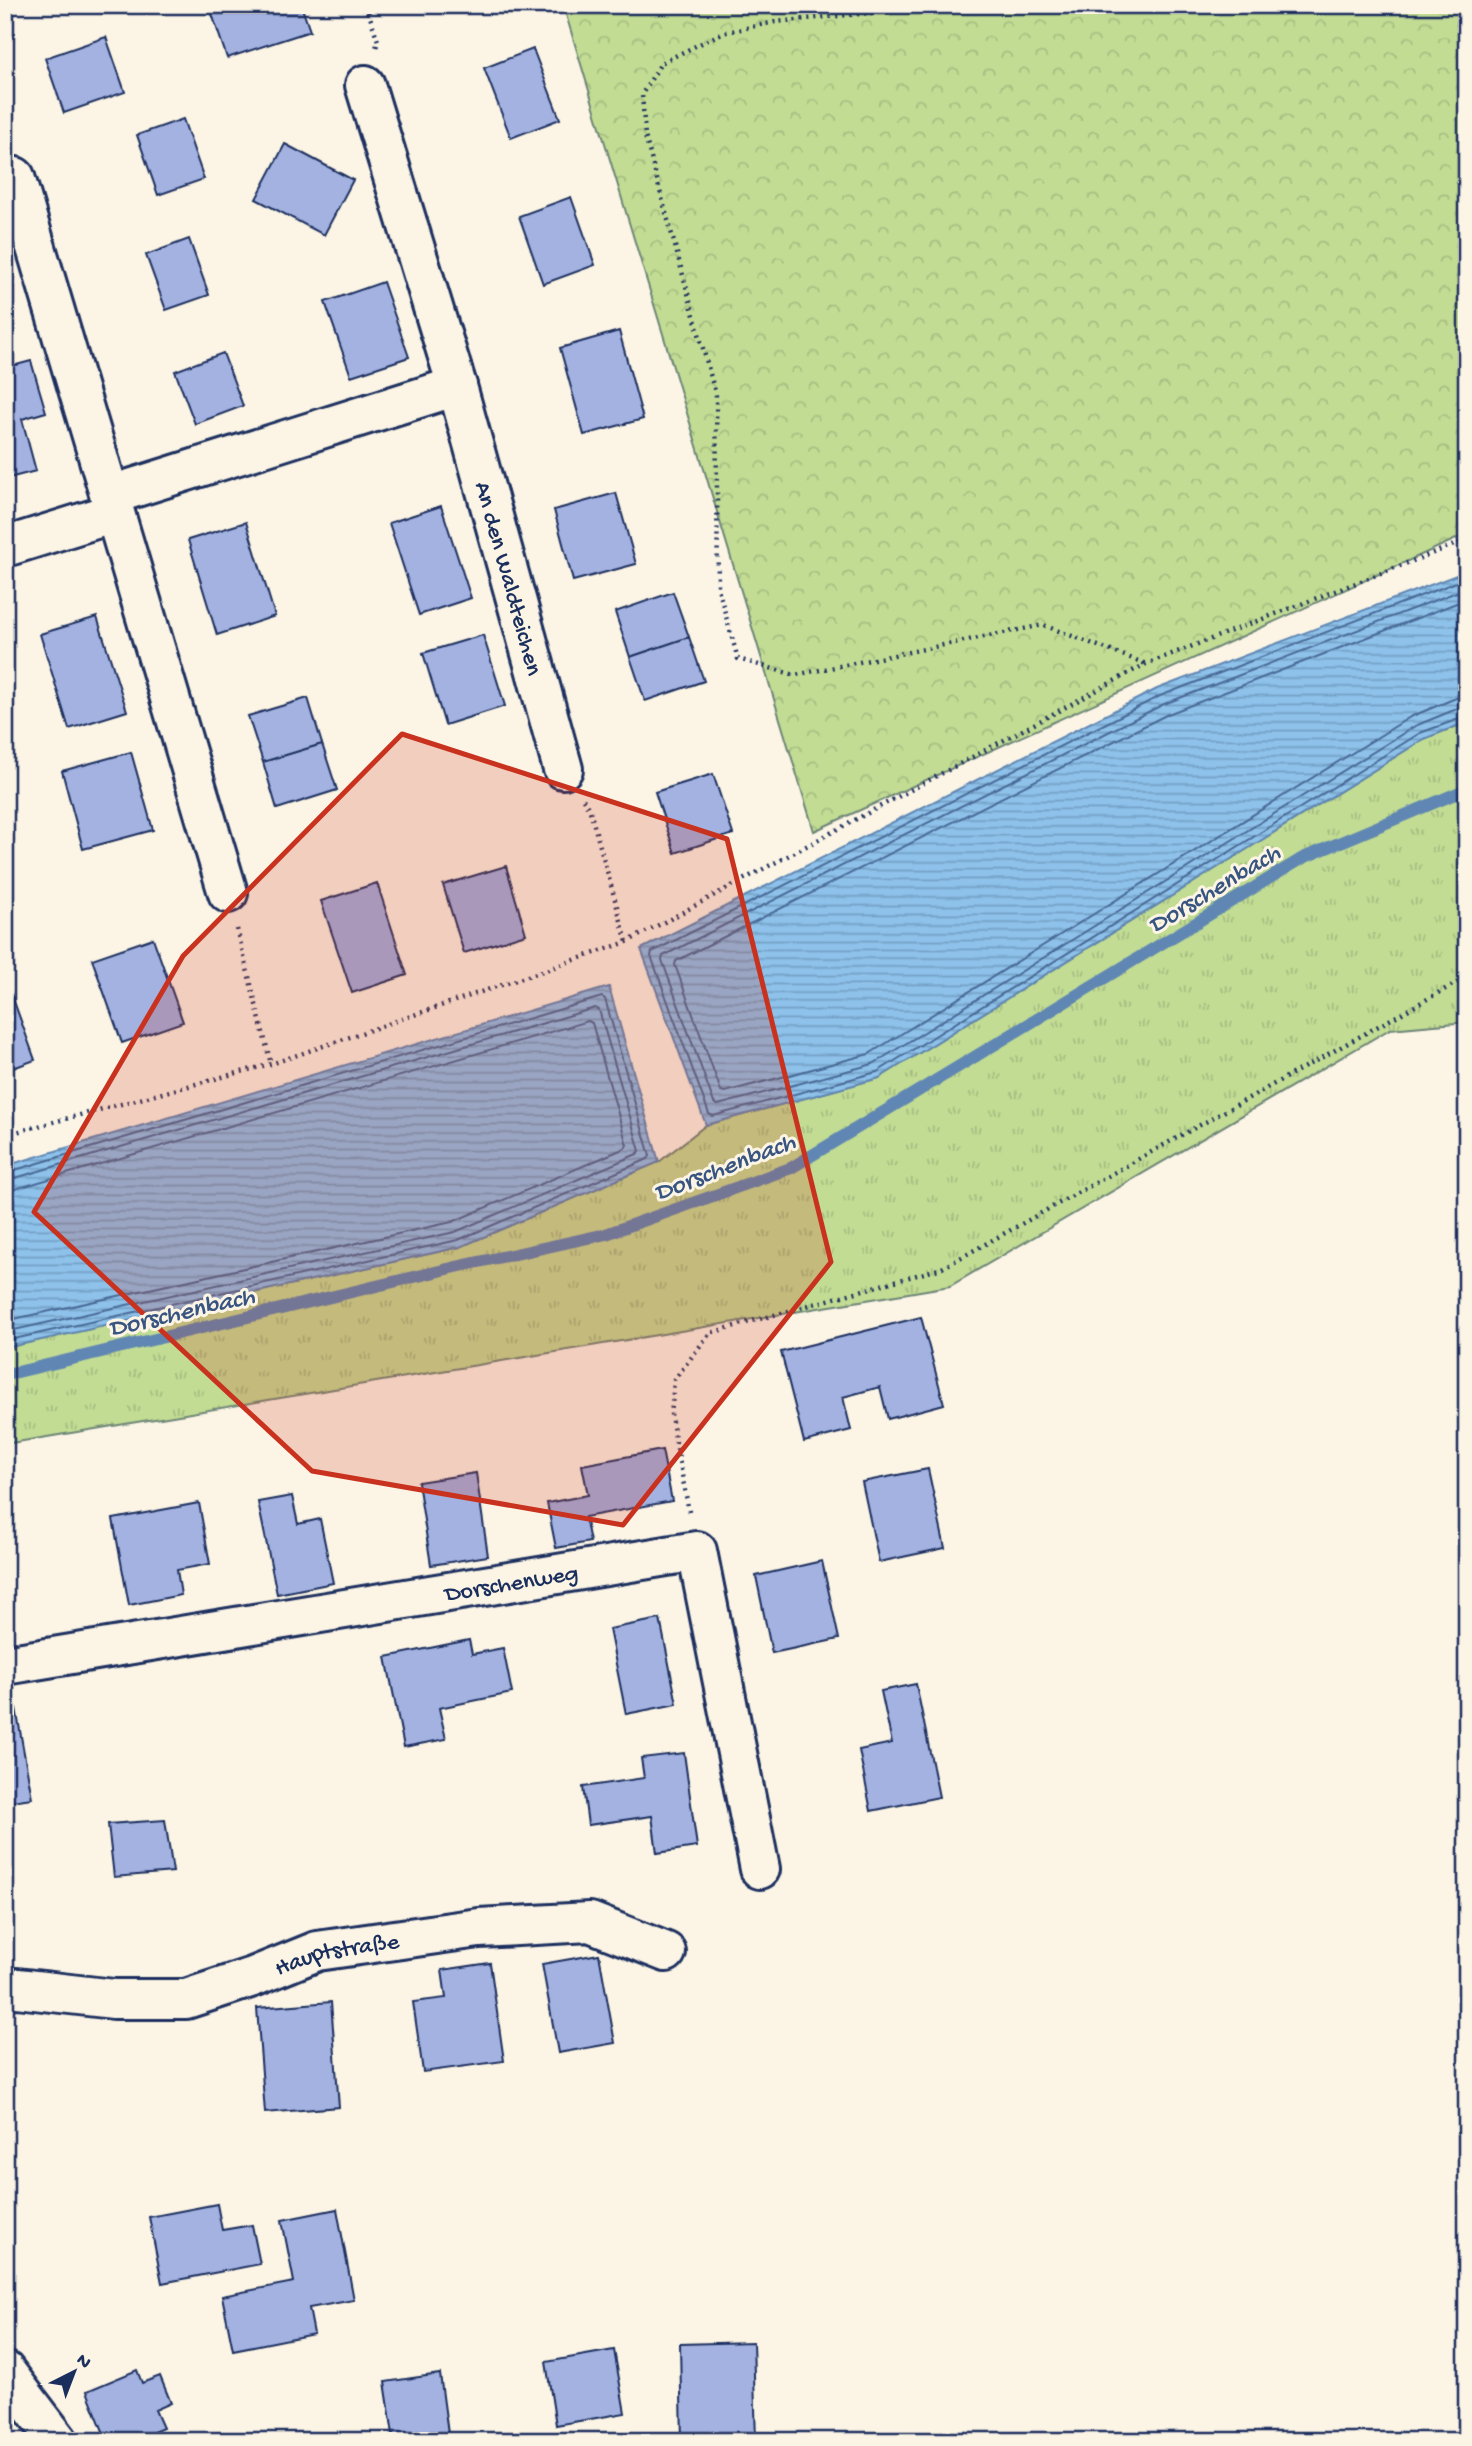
<svg xmlns="http://www.w3.org/2000/svg" width="1472" height="2446" font-family="'Gochi Hand',sans-serif">
<style>
.grass{fill:url(#grass-tufts);stroke:#6e8678;stroke-width:2}
.forest{fill:url(#forest-crowns);stroke:#6e8678;stroke-width:2}
.water{fill:url(#water-rules);stroke:#6087b3;stroke-width:2}
.lines{fill:none;stroke-linecap:round;stroke-linejoin:round}
.shore{stroke:#496a96;stroke-width:2}
.stream{stroke:#6087b3;stroke-width:12}
.building{fill:#a3b2e1;stroke:#1b2f5e;stroke-width:2}
.minor-casing{stroke:#1b2f5e;stroke-width:44}
.path{stroke:#1b2f5e;stroke-width:4.5;stroke-dasharray:2 5;stroke-linecap:butt}
.minor{stroke:#fcf5e5;stroke-width:38}
.marked{fill:#c8321e;fill-opacity:0.2;stroke:#c8321e;stroke-width:5;stroke-linejoin:round}
.labels{text-anchor:middle;stroke-width:6;stroke-linejoin:round;paint-order:stroke}
.street-label{font-size:24px;fill:#1b2f5e;stroke:#fcf5e5}
.water-label{font-size:26px;font-style:italic;fill:#385481;stroke:#fcf5e5}
</style>
<defs>
<pattern id="grass-tufts" width="24" height="20" patternUnits="userSpaceOnUse" patternTransform="scale(1.75)"><rect width="24" height="20" fill="#c2dc93"/><path d="M3 7l-1-3M5 7V3M7 7l1-3M15 17l-1-3M17 17v-4M19 17l1-3" fill="none" stroke="#a6bd81"/></pattern>
<pattern id="forest-crowns" width="20" height="18" patternUnits="userSpaceOnUse" patternTransform="scale(1.75)"><rect width="20" height="18" fill="#c2dc93"/><path d="M2 6a3 3 0 1 1 6 0M12 15a3 3 0 1 1 6 0" fill="none" stroke="#a6bd81"/></pattern>
<pattern id="water-rules" width="6" height="5" patternUnits="userSpaceOnUse" patternTransform="scale(1.75)"><rect width="6" height="5" fill="#8ec2eb"/><path d="M0 2.5h6" fill="none" stroke="#739ec2"/></pattern>
</defs>
<rect width="100%" height="100%" fill="#fcf5e5"/>
<filter id="ink" filterUnits="userSpaceOnUse"><feTurbulence type="fractalNoise" baseFrequency=".0143" numOctaves="2"/><feDisplacementMap in="SourceGraphic" scale="14" xChannelSelector="R" yChannelSelector="G"/><feConvolveMatrix kernelMatrix="1 2 1 2 8 2 1 2 1" color-interpolation-filters="sRGB"/></filter>
<g filter="url(#ink)">
<path class="grass" d="M1467,722V1022L1390,1029L950,1286L5,1444V1348L460,1247L659,1162L706,1125L879,1078L1424,739Z"/>
<path class="forest" d="M563,5H1467V534L814,831Z"/>
<path class="water" d="M1467,571V722L1424,739L879,1078L706,1125L641,949L1157,689Z
M609,987L659,1162L460,1247L5,1348V1166Z"/>
<g class="lines">
<path class="shore" d="M1467,578L1160,696L652,952L651,956L709,1114L713,1116L877,1072L1420,733L1467,716
M1467,588L1164,704L663,956L662,960L714,1103L718,1105L873,1064L1415,726L1459,708L1467,707
M1467,599L1168,714L676,961L675,965L721,1091L725,1092L869,1054L1410,717L1456,698L1467,696
M5,1173L602,997L605,999L650,1156L648,1159L458,1240L5,1341
M5,1181L595,1008L599,1010L640,1151L637,1154L455,1232L5,1332
M5,1192L588,1021L592,1023L627,1145L625,1148L452,1222L5,1321"/>
<path class="stream" d="M5,1375L456,1267L606,1234L791,1168L1303,858L1467,789"/>
</g>
<path class="building" d="M209,5H301L310,31L227,58Z
M106,37L125,92L64,113L45,58Z
M533,49L560,119L511,138L484,68Z
M183,119L204,179L158,195L137,135Z
M285,144L353,180L324,235L256,199Z
M571,197L595,265L543,284L519,216Z
M189,239L209,295L166,310L146,255Z
M383,282L409,357L351,376L325,302Z
M619,331L643,419L584,435L560,348Z
M223,353L243,406L195,424L175,371Z
M31,361L46,412L22,419L36,471L5,479V368Z
M616,493L636,564L573,581L554,510Z
M441,506L471,598L419,615L389,523Z
M246,522L275,616L217,635L188,540Z
M673,592L689,637L630,657L615,612Z
M97,617L127,711L69,729L40,634Z
M483,635L505,706L445,725L423,653Z
M689,637L704,681L645,701L630,657Z
M308,698L322,744L263,762L248,716Z
M322,744L337,790L277,809L263,762Z
M131,752L153,830L83,849L62,771Z
M713,774L733,834L675,853L655,792Z
M506,866L526,934L464,953L443,885Z
M377,883L407,975L352,993L321,901Z
M153,938L183,1022L122,1043L92,959Z
M7,982L35,1060L5,1071V983Z
M921,1317L944,1404L888,1419L880,1387L843,1397L851,1430L804,1442L781,1352Z
M662,1450L672,1501L585,1517L590,1542L556,1548L547,1503L588,1495L582,1465Z
M928,1469L945,1548L879,1562L862,1482Z
M476,1473L488,1556L431,1565L418,1482Z
M292,1496L298,1524L320,1519L333,1583L277,1594L258,1502Z
M199,1503L210,1564L177,1570L181,1595L129,1605L113,1519Z
M822,1561L839,1639L772,1653L756,1576Z
M660,1619L677,1704L626,1714L609,1629Z
M469,1640L472,1654L503,1648L512,1693L439,1708L446,1739L404,1747L386,1657Z
M916,1684L939,1797L871,1811L859,1750L892,1743L881,1691Z
M16,1708L32,1798L5,1802V1710Z
M684,1753L697,1847L657,1853L652,1816L588,1825L583,1787L644,1778L641,1758Z
M165,1820L173,1872L114,1877L108,1824Z
M599,1954L615,2043L558,2053L542,1964Z
M490,1963L504,2061L423,2072L413,2002L446,1998L442,1970Z
M331,2002L339,2107L265,2113L257,2008Z
M217,2204L222,2230L252,2225L260,2264L162,2283L149,2217Z
M337,2209L354,2300L309,2308L314,2334L233,2350L222,2296L294,2282L282,2220Z
M753,2342L756,2441H682L680,2344Z
M614,2350L625,2413L556,2425L546,2362Z
M137,2370L142,2383L160,2376L171,2403L155,2410L163,2428L133,2441H107L87,2391Z
M440,2374L449,2441H394L385,2382Z"/>
<g class="lines">
<defs>
<g id="minor">
<path id="s1" d="M365,85L457,386L563,769"/>
<path d="M15,177L228,893"/>
<path d="M111,495L457,386"/>
<path d="M5,547L114,513"/>
<path id="s2" d="M5,1665L697,1551L760,1869"/>
<path id="s3" d="M5,1989L17,1988L114,1999H186L253,1977L317,1951L479,1928L590,1922L666,1952"/>
<path d="M5,2371L58,2441"/>
</g>
</defs>
<use href="#minor" class="minor-casing"/>
<path class="path" d="M366,5L378,41L376,48
M928,5L923,8L775,22L722,33L661,63L642,94L645,136L716,396L718,588L738,659L795,675L1043,625L1146,664
M583,799L590,811L627,942
M237,929L271,1064
M5,1135L271,1064L627,942L1146,664L1467,540
M689,1512L671,1416L674,1380L710,1333L942,1268L1467,977"/>
<use href="#minor" class="minor"/>
</g>
</g>
<path class="marked" d="M402,734L727,839L831,1262L623,1525L312,1471L34,1212L183,956Z"/>
<g class="labels">
<g class="street-label">
<text dy="8" stroke="none"><textPath href="#s1" startOffset="514">An den Waldteichen</textPath></text>
<text dy="8" stroke="none"><textPath href="#s2" startOffset="513">Dorschenweg</textPath></text>
<text dy="8" stroke="none"><textPath href="#s3" startOffset="340">Hauptstraße</textPath></text>
</g>
<g class="water-label">
<text transform="translate(1213 887) rotate(-31)" y="9">Dorschenbach</text>
<text transform="translate(724 1165) rotate(-21)" y="9">Dorschenbach</text>
<text transform="translate(181 1310) rotate(-13)" y="9">Dorschenbach</text>
</g>
</g>
<rect width="1472" height="2446" fill="none" stroke="#fcf5e5" stroke-width="28"/>
<rect x="14" y="14" width="1444" height="2418" fill="none" stroke="#1b2f5e" stroke-width="2.5" filter="url(#ink)"/>
<g transform="translate(74 2372) rotate(42)" stroke="#fcf5e5" stroke-width="5" paint-order="stroke">
<path d="M0-5L12 26L0 18L-12 26Z" fill="#1b2f5e"/>
<text y="-10" font-size="19" font-weight="bold" text-anchor="middle" fill="#1b2f5e">N</text>
</g>
</svg>
